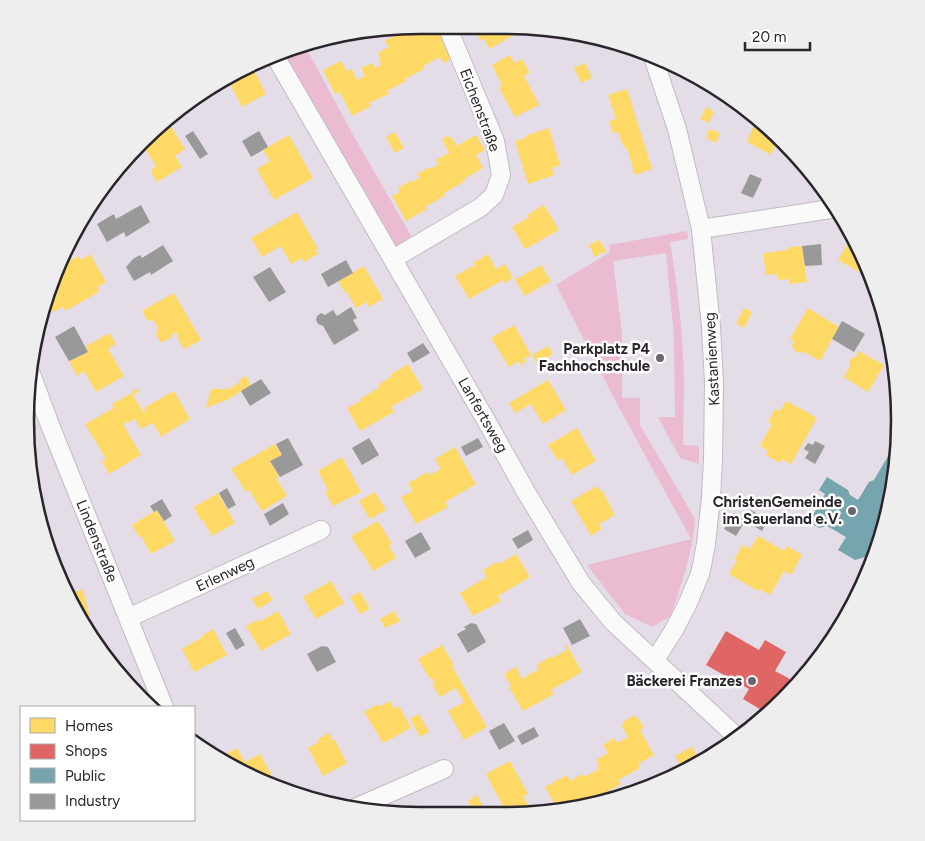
<svg xmlns="http://www.w3.org/2000/svg" width="925" height="841" font-family="Figtree,sans-serif">
<style>
.green{fill:#eabbd1}
.homes{fill:#ffd966}
.shops{fill:#e06666}
.public{fill:#76a5af}
.industry{fill:#999}
.lines{fill:none;stroke-linecap:round;stroke-linejoin:round}
.street-casing{stroke:#c0bbc3;stroke-width:20}
.street{stroke:#fbfafb;stroke-width:18}
.poi-dot{fill:#6a656d;stroke:#fff;stroke-width:2}
.labels{text-anchor:middle;stroke-width:5;stroke-linejoin:round;paint-order:stroke}
.street-label{font-size:15px;fill:#29252b;stroke:#fff}
.poi-label{font-size:15px;font-weight:bold;fill:#29252b;stroke:#fff;text-anchor:end}
.rim{fill:none;stroke:#29252b;stroke-width:2.5}
</style>
<rect width="100%" height="100%" fill="#e4dde7"/>
<path class="green" d="M303,46L311,57L352,133L413,239L394,250L281,54Z
M687,231L688,239L670,242C678,288 683,336 684,383C684,404 683,424 683,445L699,446V464C693,461 686,461 680,458L658,417H675L674,337L666,253L613,261L622,334V398H640V425L695,519C693,553 681,584 671,616L652,627L625,614L587,565L691,539L616,402L556,285L610,252L609,245Z"/>
<path class="homes" d="M420,25L437,26L454,58L443,63L440,57L423,66L424,69L405,79L406,81L387,91L389,94L369,103L371,106L352,116L340,92L335,94L323,70L341,61L347,71L352,69L357,80L365,76L361,68L373,63L375,68L381,65L378,53L389,47L385,41L404,31L402,27Z
M473,27L511,29L514,35L490,49L484,39L481,41Z
M510,55L514,63L522,59L530,73L524,76L539,105L515,117L499,88L502,85L492,65Z
M585,63L592,78L581,83L574,68Z
M251,64L266,94L242,107L227,78L246,66Z
M627,89L652,169L635,175L627,148H624L618,132L613,133L609,121L616,119L608,95Z
M706,107L714,112L709,123L700,119Z
M746,109L779,137L771,155L747,142L755,122L742,116Z
M167,120L185,149L175,156L182,167L157,182L151,172L153,168L156,166L142,144Z
M549,128L560,165L552,168L554,175L528,184L515,141L526,138L525,136Z
M709,129L720,133L716,143L706,138Z
M395,132L404,148L395,153L386,137Z
M289,135L313,178L274,200L257,169L270,161L263,150Z
M476,135L485,150L476,155L483,168L464,179L465,181L444,193L446,195L425,207L427,209L406,221L392,196L400,192L398,188L410,181L411,182L420,178L417,174L430,167L431,169L439,164L436,160L449,153L442,139L447,136L452,138L457,146Z
M544,205L559,230L525,249L512,227L529,217L527,215Z
M297,212L318,249L315,250L318,254L304,262L302,258L291,264L281,246L262,257L251,238Z
M852,236L870,269L872,275L870,278L838,260Z
M599,240L606,251L595,257L589,245Z
M802,246L807,282L790,284V279L778,280V274L766,275L763,253L787,250L789,247Z
M90,254L106,282L97,287L99,292L65,311L63,307L53,312L46,299L60,262L67,259L70,261L78,256L81,260Z
M488,254L496,269L505,264L513,278L504,283L503,280L469,299L455,276L475,265L473,263Z
M541,265L551,281L525,296L515,280Z
M364,266L383,299L369,307L367,302L356,308L347,292L345,293L338,281Z
M174,293L201,340L184,349L177,337L178,334L173,332L172,337L161,343L156,335L158,328L154,321L147,320L142,311Z
M744,308L752,312L744,328L736,323Z
M808,308L839,327L820,361L804,352L799,353L794,350L792,345L794,341L790,339Z
M514,325L531,355L524,359L526,362L521,365L519,361L509,367L491,338Z
M110,333L116,344L108,349L124,376L96,392L84,371L77,376L69,361L88,352L86,346Z
M548,346L553,354L537,363L532,355Z
M859,351L884,365L868,392L844,377L850,366L849,362L851,358L856,357Z
M408,364L423,389L391,407L394,412L360,431L347,408L361,401L360,399L380,387L378,385L391,377L390,375Z
M246,376L251,385L229,399L206,408L211,389H228L240,382L239,380Z
M548,380L566,410L543,424L531,404L515,413L509,403Z
M136,389L139,392L133,395L143,412L146,411L144,408L174,391L190,419L161,437L153,423L141,429L135,419L128,423L127,422L123,424L141,455L109,474L102,461L106,459L85,424L114,408L112,404L134,392L133,390Z
M786,401L809,413H808L817,418L791,464L782,459L780,463L766,455L768,451L760,446L772,424L768,422L775,409L780,411Z
M577,428L596,461L572,475L562,458L558,461L548,445Z
M275,444L282,455L270,461L279,476L276,478L287,496L262,511L249,490L246,492L231,469Z
M455,447L476,484L445,502L448,507L416,524L401,497L413,491L408,483L428,472L430,475L441,469L435,459Z
M342,457L361,492L333,506L325,492L328,490L318,471Z
M597,486L600,491L602,490L615,515L599,524L602,529L591,536L571,501Z
M375,492L386,510L370,519L359,501Z
M218,493L235,523L212,536L203,520L201,521L194,507Z
M157,510L175,541L151,554L141,536L139,537L132,525Z
M378,521L392,544L389,546L396,558L373,571L362,552L361,553L351,536Z
M44,522L51,549L48,550L40,523Z
M758,536L784,551L787,546L802,555L791,575L784,571L770,595L759,589L758,591L729,574L737,560L734,559L743,545L750,549Z
M516,554L530,577L498,596L501,601L473,616L460,593L487,577L483,570L497,562L499,564Z
M331,581L344,603L316,619L303,597Z
M83,590L90,618H87L90,632L67,593Z
M267,591L273,600L258,609L252,599Z
M360,592L370,609L360,614L350,597Z
M278,611L291,634L261,651L246,626L258,620L259,622Z
M394,611L400,621L385,628L380,619Z
M213,629L227,655L194,672L182,649L203,637L202,636Z
M442,645L454,665L452,666L487,727L464,740L448,711L464,702L456,688L440,697L432,684L435,683L432,678L430,679L418,659Z
M567,645L582,672L551,690L554,694L523,711L509,687L511,686L504,674L516,667L522,679L539,669L537,665L551,656L552,658L567,650L565,646Z
M390,701L394,709L399,706L411,728L383,743L364,712L378,704L379,707Z
M419,714L429,732L420,737L410,719Z
M633,716L637,717L644,728L640,730L654,755L638,764L640,768L618,780L621,784L592,800L594,805L585,807L584,805L577,808L557,809L545,787L567,775L570,781L582,774L584,777L599,769L597,765L599,764L596,760L608,753L603,745L614,738L617,743L628,737L622,727L623,722Z
M329,733L333,741L335,740L347,763L323,776L308,748L319,742L318,739Z
M692,747L697,756L680,765L675,756Z
M237,748L245,762L260,754L276,783L271,785L241,771L238,766L234,768L223,763L217,759Z
M510,761L528,794L523,796L530,808L527,809L505,810L486,774Z
M477,795L485,810L469,811L473,809L468,801Z"/>
<path class="shops" d="M726,631L759,650L765,640L786,652L775,671L790,679L787,683L794,688L784,700L768,714L743,699L749,689L706,665Z"/>
<path class="public" d="M888,456L891,457L888,461L896,466L892,497L874,559L869,556L855,560L838,550L846,537L827,526L819,528L809,522L825,494L819,490L827,477L848,490L850,495L858,500L869,482L874,480Z"/>
<path class="industry" d="M193,131L208,154L200,159L185,136Z
M259,131L268,147L251,157L242,141Z
M794,153L801,162L810,172L790,162Z
M750,174L762,179L753,198L741,193Z
M141,205L150,222L126,237L124,232L107,242L97,224L114,214L116,219Z
M821,244L822,265L805,266L802,246Z
M163,245L173,261L151,275L150,272L134,281L126,267L133,259L140,255L142,258Z
M346,260L353,273L328,287L321,274Z
M270,267L286,292L269,302L253,277Z
M351,307L357,318L353,320L359,330L334,345L323,326L318,324L316,320L317,316L321,313L325,315L333,310L337,316Z
M842,321L865,334L854,352L832,339Z
M74,326L88,352L69,361L55,337Z
M423,343L430,353L413,363L407,353Z
M261,379L271,393L250,406L241,391Z
M288,438L303,465L280,477L270,461L282,455L276,444Z
M369,438L379,455L362,465L352,448Z
M478,438L483,447L466,456L461,447Z
M815,441L825,446L815,464L805,458L809,452L804,449L808,443L813,445Z
M227,488L236,505L228,509L219,493Z
M162,499L172,516L164,521L157,510L154,512L150,506Z
M283,503L289,514L270,526L264,514Z
M751,510L768,520L762,531L745,521L736,536L724,529L734,513L745,520Z
M528,530L533,540L518,549L512,539Z
M421,532L431,549L415,558L405,541Z
M580,619L590,636L572,645L563,628Z
M471,623L476,624L486,642L468,653L457,634L466,629L464,627Z
M235,628L245,645L236,650L226,633Z
M322,646L328,647L336,662L317,672L307,654Z
M504,723L515,741L499,750L489,731Z
M534,727L539,736L522,745L517,736Z"/>
<g class="lines">
<defs>
<path id="street" d="M652,54L677,129L701,229L711,327L714,382L713,459L711,497L706,544L702,565L700,574L687,605L674,630L655,660
M275,56L487,422L526,492L581,583L613,622L738,738
M701,229L837,208
M393,259L481,207L494,195L501,175L495,141L447,26
M31,374L50,425L164,707
M128,618L321,530
M353,809L444,769"/>
</defs>
<use href="#street" class="street-casing"/>
<use href="#street" class="street"/>
</g>
<g class="poi-dot">
<circle cx="660" cy="358" r="5"/>
<circle cx="852" cy="511" r="5"/>
<circle cx="752" cy="681" r="5"/>
</g>
<g class="labels">
<g class="street-label">
<text transform="translate(480 110) rotate(69)" y="5">Eichenstraße</text>
<text transform="translate(712 359) rotate(-93)" y="5">Kastanienweg</text>
<text transform="translate(483 415) rotate(60)" y="5">Lanfertsweg</text>
<text transform="translate(97 541) rotate(68)" y="5">Lindenstraße</text>
<text transform="translate(225 574) rotate(-25)" y="5">Erlenweg</text>
</g>
<g class="poi-label">
<text x="650" y="354">Parkplatz P4<tspan x="650" dy="17">Fachhochschule</tspan></text>
<text x="842" y="507">ChristenGemeinde<tspan x="842" dy="17">im Sauerland e.V.</tspan></text>
<text x="742" y="686">Bäckerei Franzes</text>
</g>
</g>
<path d="M0 0H925V841H0ZM420 34H505A386 386 0 0 1 891 420V421A386 386 0 0 1 505 807H420A386 386 0 0 1 34 421V420A386 386 0 0 1 420 34Z" fill="#eee" fill-rule="evenodd"/>
<path class="rim" d="M420 34H505A386 386 0 0 1 891 420V421A386 386 0 0 1 505 807H420A386 386 0 0 1 34 421V420A386 386 0 0 1 420 34Z"/>
<rect x="20" y="706" width="175" height="115" fill="#ffffff" stroke="#a9a8aa"/>
<rect x="30" y="718" width="25" height="15" fill="#ffd966" stroke="#a9a8aa"/>
<text x="65" y="731" font-size="15" fill="#29252b">Homes</text>
<rect x="30" y="744" width="25" height="15" fill="#e06666" stroke="#a9a8aa"/>
<text x="65" y="756" font-size="15" fill="#29252b">Shops</text>
<rect x="30" y="768" width="25" height="15" fill="#76a5af" stroke="#a9a8aa"/>
<text x="65" y="781" font-size="15" fill="#29252b">Public</text>
<rect x="30" y="794" width="25" height="15" fill="#999999" stroke="#a9a8aa"/>
<text x="65" y="806" font-size="15" fill="#29252b">Industry</text>
<path d="M745 42v8h65v-8" fill="none" stroke="#29252b" stroke-width="2.5"/>
<text x="752" y="42" font-size="15" fill="#29252b" stroke="#ffffff" stroke-width="4" paint-order="stroke">20 m</text>
</svg>
